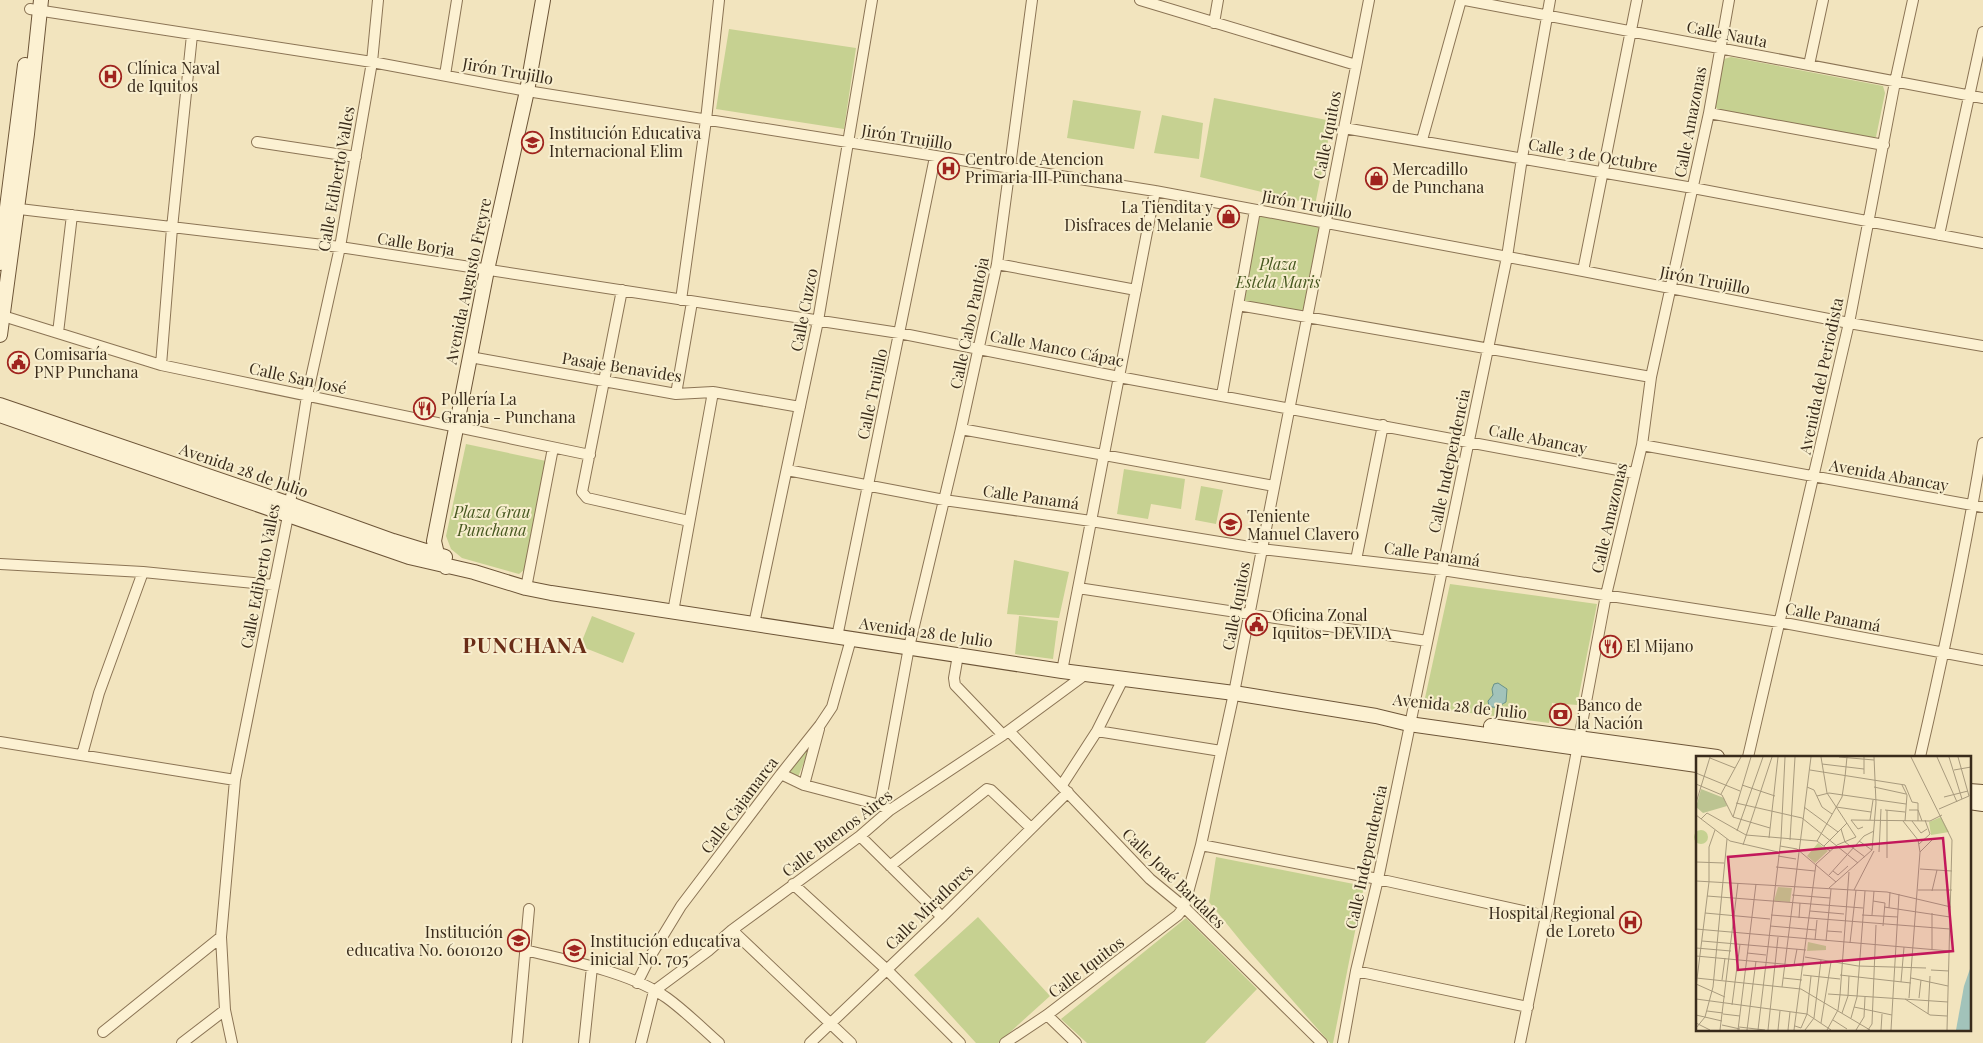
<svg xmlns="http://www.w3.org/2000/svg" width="1983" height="1043" font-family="'Playfair Display',serif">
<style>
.green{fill:#c6d191}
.water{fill:#a2c3ba;stroke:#689189}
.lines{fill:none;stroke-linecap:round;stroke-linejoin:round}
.minor-casing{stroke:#8b7455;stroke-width:12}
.secondary-casing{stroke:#6d5538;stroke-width:16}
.minor{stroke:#fcf1d2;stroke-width:10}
.secondary{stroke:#fcf1d2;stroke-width:14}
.labels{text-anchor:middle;stroke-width:4;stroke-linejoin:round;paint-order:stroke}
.street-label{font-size:16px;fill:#392b1b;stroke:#f8eece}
.poi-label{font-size:16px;fill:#392b1b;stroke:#f8eece;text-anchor:start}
.park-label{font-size:16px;font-style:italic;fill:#475820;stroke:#f8eece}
.district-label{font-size:21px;font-weight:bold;letter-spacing:1px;fill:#6a2c16;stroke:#f8eece}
.inset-river{fill:none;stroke:#a2c3ba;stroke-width:2.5}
.inset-road{fill:none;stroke:#a89a7d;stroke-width:1}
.view{fill:#c2185b;fill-opacity:0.15;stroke:#c2185b;stroke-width:2.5}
.inset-edge{fill:none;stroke:#392b1b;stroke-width:2.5}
</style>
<rect width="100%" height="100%" fill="#f2e4be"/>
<path class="green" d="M729,29L856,48L844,129L716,109Z
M1731,57L1883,86L1885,93L1876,137L1867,139L1719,111L1715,106L1724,59Z
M1214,98L1332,121L1315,205L1200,177Z
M1073,100L1141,111L1134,149L1067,138Z
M1162,115L1203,123L1199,159L1154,153Z
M1258,215L1319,227L1302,316L1240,309Z
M466,444L546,461L524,570L519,574L462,558L451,549L446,536Z
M1124,469L1185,479L1181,509L1151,504L1148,519L1117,514Z
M1201,486L1223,490L1216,524L1195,520Z
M1014,560L1069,572L1059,618L1007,614Z
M1450,584L1597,604L1577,705L1552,703L1549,723L1423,707Z
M592,616L635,633L623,663L580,646Z
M1019,616L1058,621L1053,659L1015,654Z
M811,745L798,777L788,771Z
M1216,857L1364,886L1333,1043H1330L1244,945L1209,902Z
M978,917L1050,996L998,1043H976L914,975Z
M1186,918L1257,989L1205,1043H1087L1061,1019Z"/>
<path class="water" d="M1498,683L1507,689L1506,702C1499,706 1496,709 1489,706L1488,701L1493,695L1492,689L1494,684Z"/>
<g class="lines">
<defs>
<path id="minor" d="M1140,0L1356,65
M1465,0L1983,98
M30,9L372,62L527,91L1155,191L1583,271L1849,323L1983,346
M1214,23L1218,0
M1809,65L1823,0
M445,75L457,0
M1709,113L1884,145
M1344,128L1693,188L1983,243
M1422,140L1461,0
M257,142L356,157
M11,208L340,247L899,333L1119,377L1634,473
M1939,235L1983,32
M997,264L1136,290
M1583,271L1637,0
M622,290L582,492L587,498L689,521
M681,300L706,120L719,0
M1238,305L1651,377
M3,316L161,365L590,455
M58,333L72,215
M470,357L676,394L713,392L800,407
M161,365L172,228L192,35
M676,394L692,302
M1222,395L1255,210
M961,429L1274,486
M1642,445L1983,507
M787,470L944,500L1091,521L1262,549L1442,570L1779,622L1983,660
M1356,560L1383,425
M0,564L143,572L273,585
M526,588L553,448
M1078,588L1427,641
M673,612L713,392
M754,624L818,321L872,0
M837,637L935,157
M958,655L954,678L955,685L1003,735
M1062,671L1155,191
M1009,731L1150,879L1184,907L1322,1043
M1097,731L1221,751
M0,742L235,780
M82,755L99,693L143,572
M1748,757L1849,323L1895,82L1913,0
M1920,757C1944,653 1966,548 1983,443
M781,774L804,785L880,805
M804,785L819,729
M1062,785L1097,731L1123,679
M890,810L880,805L909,647L961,429L997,264L1032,0
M860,836L942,917
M1201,845L1378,879L1546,916
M890,866L987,789L991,790L1031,828
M793,884L887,970L960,1043
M732,930L851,1043
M525,950C569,961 630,972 667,998C685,1011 702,1028 719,1043
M1356,971L1528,1007
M637,983L650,957L681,906L781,774L820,725L832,707L851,639
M1047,1015L1076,1043
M103,1032L221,937
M182,1043L225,1010
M232,1043L225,1010L221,937L235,780L288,516L307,396L340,247L372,62L378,0
M517,1043L529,909
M584,1043L592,967
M641,1043L654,991L708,951L732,930L860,836L890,810L1003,735L1086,674
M810,1043L942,917L1068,792
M1005,1043L1047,1015L1178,915L1184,907L1201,845L1234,693L1369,0
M1343,1043L1356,971L1378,879L1507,257L1522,158L1550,0
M1520,1043L1546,916L1606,595L1642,445L1651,377L1709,113L1729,0"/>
<path id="secondary" d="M0,263L25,65
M0,335L27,134L41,0
M0,405L290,504L393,541L445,557
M0,415L409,557L474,572L526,588L551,593L1062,671L1234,693L1376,716L1409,724L1697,765
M446,567L437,554L434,541L487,270L527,91L543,0
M1491,726L1717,757
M1969,791L1983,792
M1969,802L1983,804"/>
</defs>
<use href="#minor" class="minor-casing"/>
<use href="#secondary" class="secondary-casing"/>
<use href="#minor" class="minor"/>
<use href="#secondary" class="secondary"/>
</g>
<defs>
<symbol id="hospital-ring" viewBox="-11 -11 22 22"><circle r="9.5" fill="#f8eece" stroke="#a0241f" stroke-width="1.5"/><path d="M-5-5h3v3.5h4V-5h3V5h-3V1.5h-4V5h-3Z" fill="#a0241f"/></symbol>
<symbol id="school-ring" viewBox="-11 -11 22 22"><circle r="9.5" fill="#f8eece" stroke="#a0241f" stroke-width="1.5"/><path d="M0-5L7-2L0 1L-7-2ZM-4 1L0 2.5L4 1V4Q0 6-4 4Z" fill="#a0241f"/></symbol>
<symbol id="shop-ring" viewBox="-11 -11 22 22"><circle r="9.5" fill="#f8eece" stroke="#a0241f" stroke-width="1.5"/><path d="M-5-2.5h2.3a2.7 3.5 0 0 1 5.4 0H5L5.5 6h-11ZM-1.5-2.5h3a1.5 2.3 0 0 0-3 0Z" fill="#a0241f"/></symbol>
<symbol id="civic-ring" viewBox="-11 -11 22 22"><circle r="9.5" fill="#f8eece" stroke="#a0241f" stroke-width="1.5"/><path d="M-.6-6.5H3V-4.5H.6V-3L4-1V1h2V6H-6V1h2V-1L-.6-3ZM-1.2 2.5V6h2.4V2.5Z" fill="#a0241f"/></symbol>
<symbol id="restaurant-ring" viewBox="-11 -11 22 22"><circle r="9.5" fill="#f8eece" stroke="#a0241f" stroke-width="1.5"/><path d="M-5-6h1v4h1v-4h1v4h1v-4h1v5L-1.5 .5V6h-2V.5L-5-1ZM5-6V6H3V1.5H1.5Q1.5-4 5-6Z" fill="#a0241f"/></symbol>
<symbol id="bank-ring" viewBox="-11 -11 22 22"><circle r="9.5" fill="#f8eece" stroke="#a0241f" stroke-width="1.5"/><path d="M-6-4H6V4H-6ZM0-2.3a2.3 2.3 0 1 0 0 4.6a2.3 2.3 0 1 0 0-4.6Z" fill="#a0241f"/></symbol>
</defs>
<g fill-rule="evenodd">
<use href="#hospital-ring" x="98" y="64" width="25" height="25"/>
<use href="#school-ring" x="520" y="130" width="25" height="25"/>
<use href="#hospital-ring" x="936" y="156" width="25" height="25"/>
<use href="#shop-ring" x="1364" y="166" width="25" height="25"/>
<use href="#shop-ring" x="1216" y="204" width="25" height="25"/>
<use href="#civic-ring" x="6" y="350" width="25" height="25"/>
<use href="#restaurant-ring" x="412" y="396" width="25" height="25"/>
<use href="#school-ring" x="1218" y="512" width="25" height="25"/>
<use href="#civic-ring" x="1244" y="612" width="25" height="25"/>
<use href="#restaurant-ring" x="1598" y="634" width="25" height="25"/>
<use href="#bank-ring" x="1548" y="702" width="25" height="25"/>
<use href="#hospital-ring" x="1618" y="910" width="25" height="25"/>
<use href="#school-ring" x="506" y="928" width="25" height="25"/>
<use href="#school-ring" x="562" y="938" width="25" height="25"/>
</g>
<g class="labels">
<g class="street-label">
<text transform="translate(1727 34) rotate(11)" y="6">Calle Nauta</text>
<text transform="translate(508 71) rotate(10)" y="6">Jirón Trujillo</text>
<text transform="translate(1690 122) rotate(-79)" y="6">Calle Amazonas</text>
<text transform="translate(1327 135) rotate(-79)" y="6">Calle Iquitos</text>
<text transform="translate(907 137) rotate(9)" y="6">Jirón Trujillo</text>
<text transform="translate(1593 155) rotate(10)" y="6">Calle 3 de Octubre</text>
<text transform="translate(336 179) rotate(-80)" y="6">Calle Ediberto Valles</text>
<text transform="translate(1307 204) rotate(11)" y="6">Jirón Trujillo</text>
<text transform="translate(416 244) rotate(9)" y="6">Calle Borja</text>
<text transform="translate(1705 280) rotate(11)" y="6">Jirón Trujillo</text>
<text transform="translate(468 281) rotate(-78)" y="6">Avenida Augusto Freyre</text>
<text transform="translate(804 310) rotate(-79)" y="6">Calle Cuzco</text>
<text transform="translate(969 323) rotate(-78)" y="6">Calle Cabo Pantoja</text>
<text transform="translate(1057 348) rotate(11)" y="6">Calle Manco Cápac</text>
<text transform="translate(622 367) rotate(9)" y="6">Pasaje Benavides</text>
<text transform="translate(1821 376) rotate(-78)" y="6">Avenida del Periodista</text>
<text transform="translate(298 378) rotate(12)" y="6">Calle San José</text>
<text transform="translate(872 394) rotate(-78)" y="6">Calle Trujillo</text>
<text transform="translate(1538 439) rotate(11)" y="6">Calle Abancay</text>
<text transform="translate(1449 461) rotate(-78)" y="6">Calle Independencia</text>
<text transform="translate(244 470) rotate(19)" y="6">Avenida 28 de Julio</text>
<text transform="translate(1889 475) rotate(10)" y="6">Avenida Abancay</text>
<text transform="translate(1031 497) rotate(8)" y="6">Calle Panamá</text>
<text transform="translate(1609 518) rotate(-77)" y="6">Calle Amazonas</text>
<text transform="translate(1432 554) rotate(8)" y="6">Calle Panamá</text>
<text transform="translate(260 576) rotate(-79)" y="6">Calle Ediberto Valles</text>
<text transform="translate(1236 606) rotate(-79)" y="6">Calle Iquitos</text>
<text transform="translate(1833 617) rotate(11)" y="6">Calle Panamá</text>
<text transform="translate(926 632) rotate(8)" y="6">Avenida 28 de Julio</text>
<text transform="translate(1460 706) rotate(6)" y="6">Avenida 28 de Julio</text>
<text transform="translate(739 805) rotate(-53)" y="6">Calle Cajamarca</text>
<text transform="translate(837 833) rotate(-37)" y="6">Calle Buenos Aires</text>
<text transform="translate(1366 857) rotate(-78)" y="6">Calle Independencia</text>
<text transform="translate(1174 878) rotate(44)" y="6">Calle Joaé Bardales</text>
<text transform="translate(929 907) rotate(-44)" y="6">Calle Miraflores</text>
<text transform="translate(1086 967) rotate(-37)" y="6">Calle Iquitos</text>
</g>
<g class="poi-label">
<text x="127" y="74">Clínica Naval<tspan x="127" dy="18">de Iquitos</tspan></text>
<text x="549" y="139">Institución Educativa<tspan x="549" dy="18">Internacional Elim</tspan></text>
<text x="965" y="165">Centro de Atencion<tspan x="965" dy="18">Primaria III Punchana</tspan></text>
<text x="1392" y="175">Mercadillo<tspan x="1392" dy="18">de Punchana</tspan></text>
<text x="1213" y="213" text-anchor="end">La Tiendita y<tspan x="1213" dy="18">Disfraces de Melanie</tspan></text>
<text x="34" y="360">Comisaría<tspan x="34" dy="18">PNP Punchana</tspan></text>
<text x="441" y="405">Pollería La<tspan x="441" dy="18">Granja - Punchana</tspan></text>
<text x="1247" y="522">Teniente<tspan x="1247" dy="18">Manuel Clavero</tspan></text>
<text x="1272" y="621">Oficina Zonal<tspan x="1272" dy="18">Iquitos- DEVIDA</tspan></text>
<text x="1626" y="652">El Mijano</text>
<text x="1577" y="711">Banco de<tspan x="1577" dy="18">la Nación</tspan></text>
<text x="1615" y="919" text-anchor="end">Hospital Regional<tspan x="1615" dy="18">de Loreto</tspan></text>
<text x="503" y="938" text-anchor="end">Institución<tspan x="503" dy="18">educativa No. 6010120</tspan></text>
<text x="590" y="947">Institución educativa<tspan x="590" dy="18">inicial No. 705</tspan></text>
</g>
<g class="park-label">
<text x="1278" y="270">Plaza<tspan x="1278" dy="18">Estela Maris</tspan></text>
<text x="492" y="518">Plaza Grau<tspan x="492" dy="18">Punchana</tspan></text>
</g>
<g class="district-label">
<text x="525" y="653">PUNCHANA</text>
</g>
</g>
<g transform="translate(1696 756)">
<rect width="275" height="275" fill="#f2e4be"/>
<path d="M245,61L253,76L235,79L233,66ZM-2 81a7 7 0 1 1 14 0a7 7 0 1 1-14 0ZM122,87L132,95L119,107L111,100ZM82,131L96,132L94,146L78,145ZM112,186L130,190V194L111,195Z" fill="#c6d191"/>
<path d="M5,33L28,42L31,50L7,57L0,51Z" fill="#bcc491"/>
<path d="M275,210V274H260L268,230Z" fill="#a2c3ba"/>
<path class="inset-river" d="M264,274L275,261"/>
<path class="inset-road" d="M143,1L178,4M168,1V18M215,1L256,84L251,274M241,1L261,46M253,1L266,43M14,2L39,12M126,8L168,13M114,14L209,29L216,46L222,47V65M258,14L275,11M0,17L44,35M149,21L151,1M0,28L26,39L37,61M46,29L79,40M206,29L211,39L209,65M111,31L118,34L126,51L136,58M178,31L210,38M25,38L45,1M121,40L133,37L210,48M248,41L272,35M0,47L14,1M40,47L106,62L162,107M108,51L142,76M140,51L175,56M243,53L273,40L262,1M189,54L209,56M213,54H222L226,65M0,59L34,85L82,96M37,61L55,1M37,61L74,72M5,63L11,57L50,79L121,85L134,95M155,64L234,65L246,59M155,64L162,73L167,71M174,64L177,44M207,65L222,84L224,96L213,242M216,65L225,77L231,73M145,73L149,86L169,101M41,75L67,1M73,82L82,1M94,84L99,1M121,85L146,41L149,21M163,85L176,94M223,88L234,78L229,64M47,89L76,1M84,90L101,93L140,126M128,90L151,67M183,96L185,53M224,96L236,84M82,100L100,103M191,102V54M0,106L28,107M80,111L119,115M224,113L256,115M137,115L142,119L152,110M133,119L168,80L178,75M0,125L191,136L255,151M133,132L176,94L180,47L178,1M158,134L178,95M222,134H256M236,135L241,114M96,139L134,142M11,140L167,152M177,145L189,147L187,170M188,151L254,161M193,152L194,136M114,155L148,158M9,157L74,163M75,159L254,173M166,159L202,161M176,159L178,135M103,162L104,147M74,170L120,174M0,173L253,195M131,175L146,176M119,184L121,164M6,185L110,194M130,185L135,133M154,187L160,134M0,192L35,195M236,193V157M51,197L70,199M0,200L108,210M109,201L162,210L230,212M98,209L101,193M235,214L253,215M107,219L144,223M144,219L215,227M0,222L105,233L174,274M87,222L106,224M215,222L252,230M26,224L29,202M205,226L208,191M0,228L29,241M0,231L13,126V91L19,74M86,231L115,1M132,238L252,246M152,240L153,220M223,242L225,224M0,243L111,258L135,274M209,243L234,259L251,260M36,249L44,188M158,251L196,259M11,255L27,257M146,257L152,240M27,258L44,260M232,258L234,220M0,259L26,265M155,262L161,241L169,135M137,264L151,273M0,267L14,274M125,267L135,206M26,269L44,273M99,270L105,272L111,258L115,220M43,271L69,274M0,272L9,261L17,231L31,83M24,274L42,127M42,274L60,128M51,274L60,205M62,274L85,83L89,1M72,274L82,181M82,274L84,255M92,274L94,256M98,274L120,108L141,89L160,81L131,37L125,1M109,274L118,262L125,204M131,274L142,254L144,239L153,116M160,274L168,261L169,241M172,274L176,268L180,169M185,274L186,258M195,274L203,138"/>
<path class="view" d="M247,82L257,195L42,214L32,101Z"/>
<rect width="275" height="275" class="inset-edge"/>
</g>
</svg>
